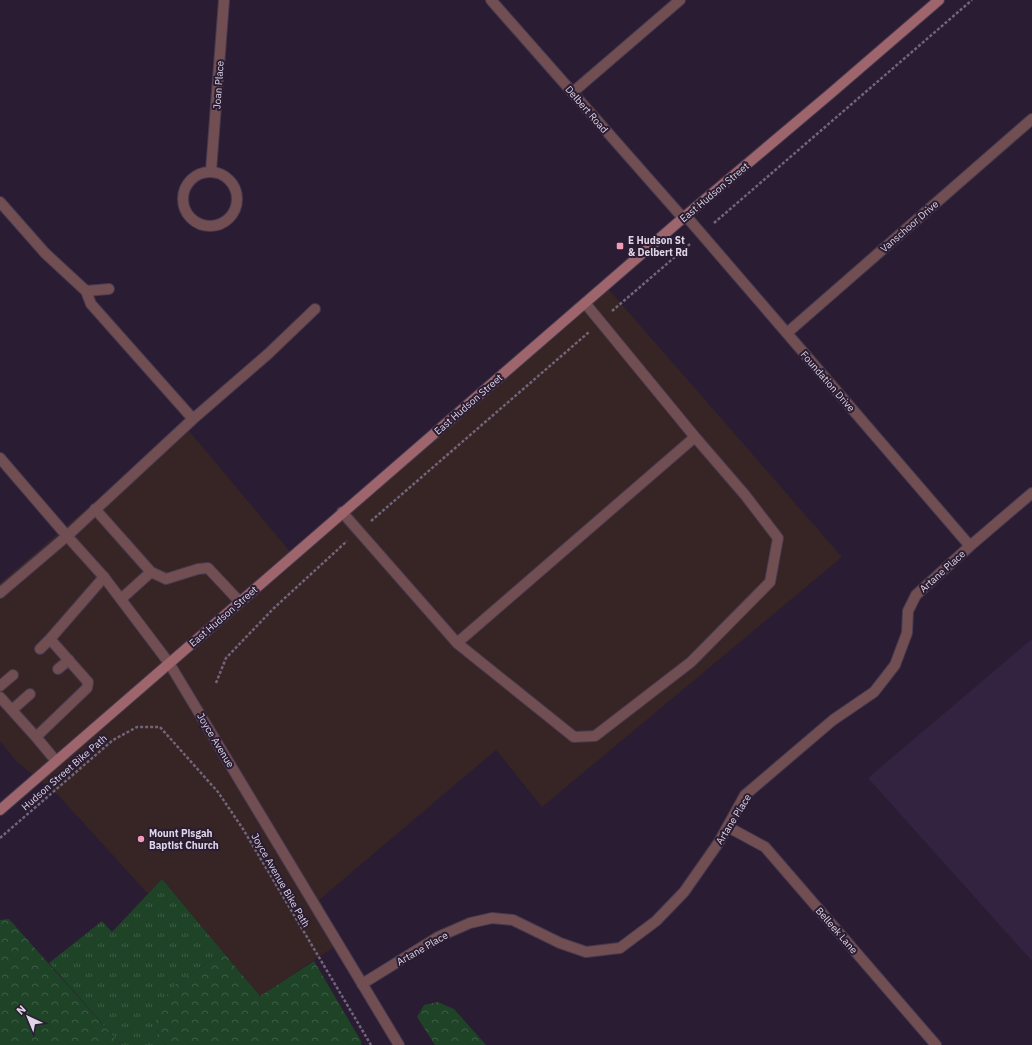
<svg xmlns="http://www.w3.org/2000/svg" width="1032" height="1045" font-family="'IBM Plex Sans',sans-serif">
<style>
.commercial{fill:#372425}
.built{fill:#342340}
.grass{fill:url(#grass-tufts)}
.forest{fill:url(#forest-crowns)}
.lines{fill:none;stroke-linecap:round;stroke-linejoin:round}
.service-casing{stroke:#473a4f;stroke-width:12}
.minor-casing{stroke:#473a4f;stroke-width:12}
.tertiary-casing{stroke:#473a4f;stroke-width:12}
.secondary-casing{stroke:#473a4f;stroke-width:12}
.path{stroke:#716579;stroke-width:2.5;stroke-dasharray:3 2;stroke-linecap:butt}
.service{stroke:#714e52;stroke-width:10}
.minor{stroke:#714e52;stroke-width:10}
.tertiary{stroke:#714e52;stroke-width:10}
.secondary{stroke:#9e666c;stroke-width:10}
.poi-dot{fill:#f19ab4;stroke:#2a1c33;stroke-width:1.5}
.labels{text-anchor:middle;stroke-width:4;stroke-linejoin:round;paint-order:stroke}
.street-label{font-size:10px;fill:#dfd6e5;stroke:#2a1c33}
.poi-label{font-size:10px;font-weight:bold;fill:#dfd6e5;stroke:#2a1c33;text-anchor:start}
</style>
<defs>
<pattern id="grass-tufts" width="24" height="20" patternUnits="userSpaceOnUse"><rect width="24" height="20" fill="#1e4327"/><path d="M3 7l-1-3M5 7V3M7 7l1-3M15 17l-1-3M17 17v-4M19 17l1-3" fill="none" stroke="#3e5d46"/></pattern>
<pattern id="forest-crowns" width="20" height="18" patternUnits="userSpaceOnUse"><rect width="20" height="18" fill="#1e4327"/><path d="M2 6a3 3 0 1 1 6 0M12 15a3 3 0 1 1 6 0" fill="none" stroke="#3e5d46"/></pattern>
</defs>
<rect width="100%" height="100%" fill="#2a1c33"/>
<path class="commercial" d="M604,284L842,557L542,807L496,750L319,900L340,943L260,996L162,879L148,894L58,795L17,762L0,741V583L184,425L293,555Z"/>
<path class="built" d="M1032,639V961L868,778Z"/>
<path class="grass" d="M162,879L223,952L176,984L157,1031L166,1045H121L49,963L102,921L112,932Z"/>
<path class="forest" d="M9,919L121,1045H0V920Z
M223,952L260,996L314,961L361,1041V1045H166L157,1031L155,1010L176,984Z
M438,1002L454,1009L486,1045H435L417,1017L424,1005Z"/>
<g class="lines">
<defs>
<path id="service" d="M573,92L680,0
M0,202L45,253L86,291L109,289
M686,216L970,546
M86,291L91,304L193,419
M787,333L1032,119
M95,509L151,572L121,599
M342,512L457,643L695,437L585,303
M151,572L166,579L198,569L208,568L239,601
M0,593L67,536L193,419L268,354L315,309
M457,643L574,737L595,736L691,662L770,582L778,538L745,495L695,437
M40,649L50,639
M58,669L69,660
M0,686L13,675
M0,697L36,737
M12,710L30,694
M56,761L36,737L87,688L88,682L50,639L104,577
M728,827L765,847L936,1045
M362,984L438,937L470,923L492,918L513,920L560,943L586,952L620,948L656,921L684,892L719,842L745,795L833,720L874,692L895,665L907,633L908,611L916,595L970,546L1032,493"/>
<path id="minor" d="M491,0L683,218
M211,171L224,0
M183 199a27 27 0 1 1 54 0a27 27 0 1 1-54 0Z"/>
<path id="tertiary" d="M0,458L67,536L104,577L169,663L399,1045"/>
<path id="secondary" d="M0,810L683,218L830,94L939,0"/>
</defs>
<use href="#service" class="service-casing"/>
<use href="#minor" class="minor-casing"/>
<use href="#tertiary" class="tertiary-casing"/>
<use href="#secondary" class="secondary-casing"/>
<path class="path" d="M714,223L972,0
M612,311L690,244
M371,521L589,332
M216,683L226,658L274,608L347,541
M0,838L113,740L137,727H160L218,792L243,829L371,1045"/>
<use href="#service" class="service"/>
<use href="#minor" class="minor"/>
<use href="#tertiary" class="tertiary"/>
<use href="#secondary" class="secondary"/>
</g>
<g class="poi-dot">
<rect x="616" y="242" width="8" height="8" rx="2"/>
<circle cx="141" cy="839" r="4"/>
</g>
<g class="labels">
<g class="street-label">
<text transform="translate(218 85) rotate(-86)" y="4">Joan Place</text>
<text transform="translate(587 109) rotate(49)" y="4">Delbert Road</text>
<text transform="translate(714 192) rotate(-40)" y="4">East Hudson Street</text>
<text transform="translate(909 226) rotate(-41)" y="4">Vanschoor Drive</text>
<text transform="translate(828 381) rotate(49)" y="4">Foundation Drive</text>
<text transform="translate(468 404) rotate(-41)" y="4">East Hudson Street</text>
<text transform="translate(942 571) rotate(-42)" y="4">Artane Place</text>
<text transform="translate(223 616) rotate(-41)" y="4">East Hudson Street</text>
<text transform="translate(216 740) rotate(59)" y="4">Joyce Avenue</text>
<text transform="translate(64 772) rotate(-41)" y="4">Hudson Street Bike Path</text>
<text transform="translate(733 819) rotate(-58)" y="4">Artane Place</text>
<text transform="translate(281 880) rotate(60)" y="4">Joyce Avenue Bike Path</text>
<text transform="translate(837 930) rotate(49)" y="4">Belleek Lane</text>
<text transform="translate(422 948) rotate(-30)" y="4">Artane Place</text>
</g>
<g class="poi-label">
<text x="628" y="244">E Hudson St<tspan x="628" dy="12">&amp; Delbert Rd</tspan></text>
<text x="149" y="837">Mount Pisgah<tspan x="149" dy="12">Baptist Church</tspan></text>
</g>
</g>
<g transform="translate(28 1017) rotate(316)" stroke="#2a1c33" stroke-width="3" paint-order="stroke">
<path d="M0-3L7 15L0 10L-7 15Z" fill="#dfd6e5"/>
<text y="-6" font-size="11" font-weight="bold" text-anchor="middle" fill="#dfd6e5">N</text>
</g>
</svg>
